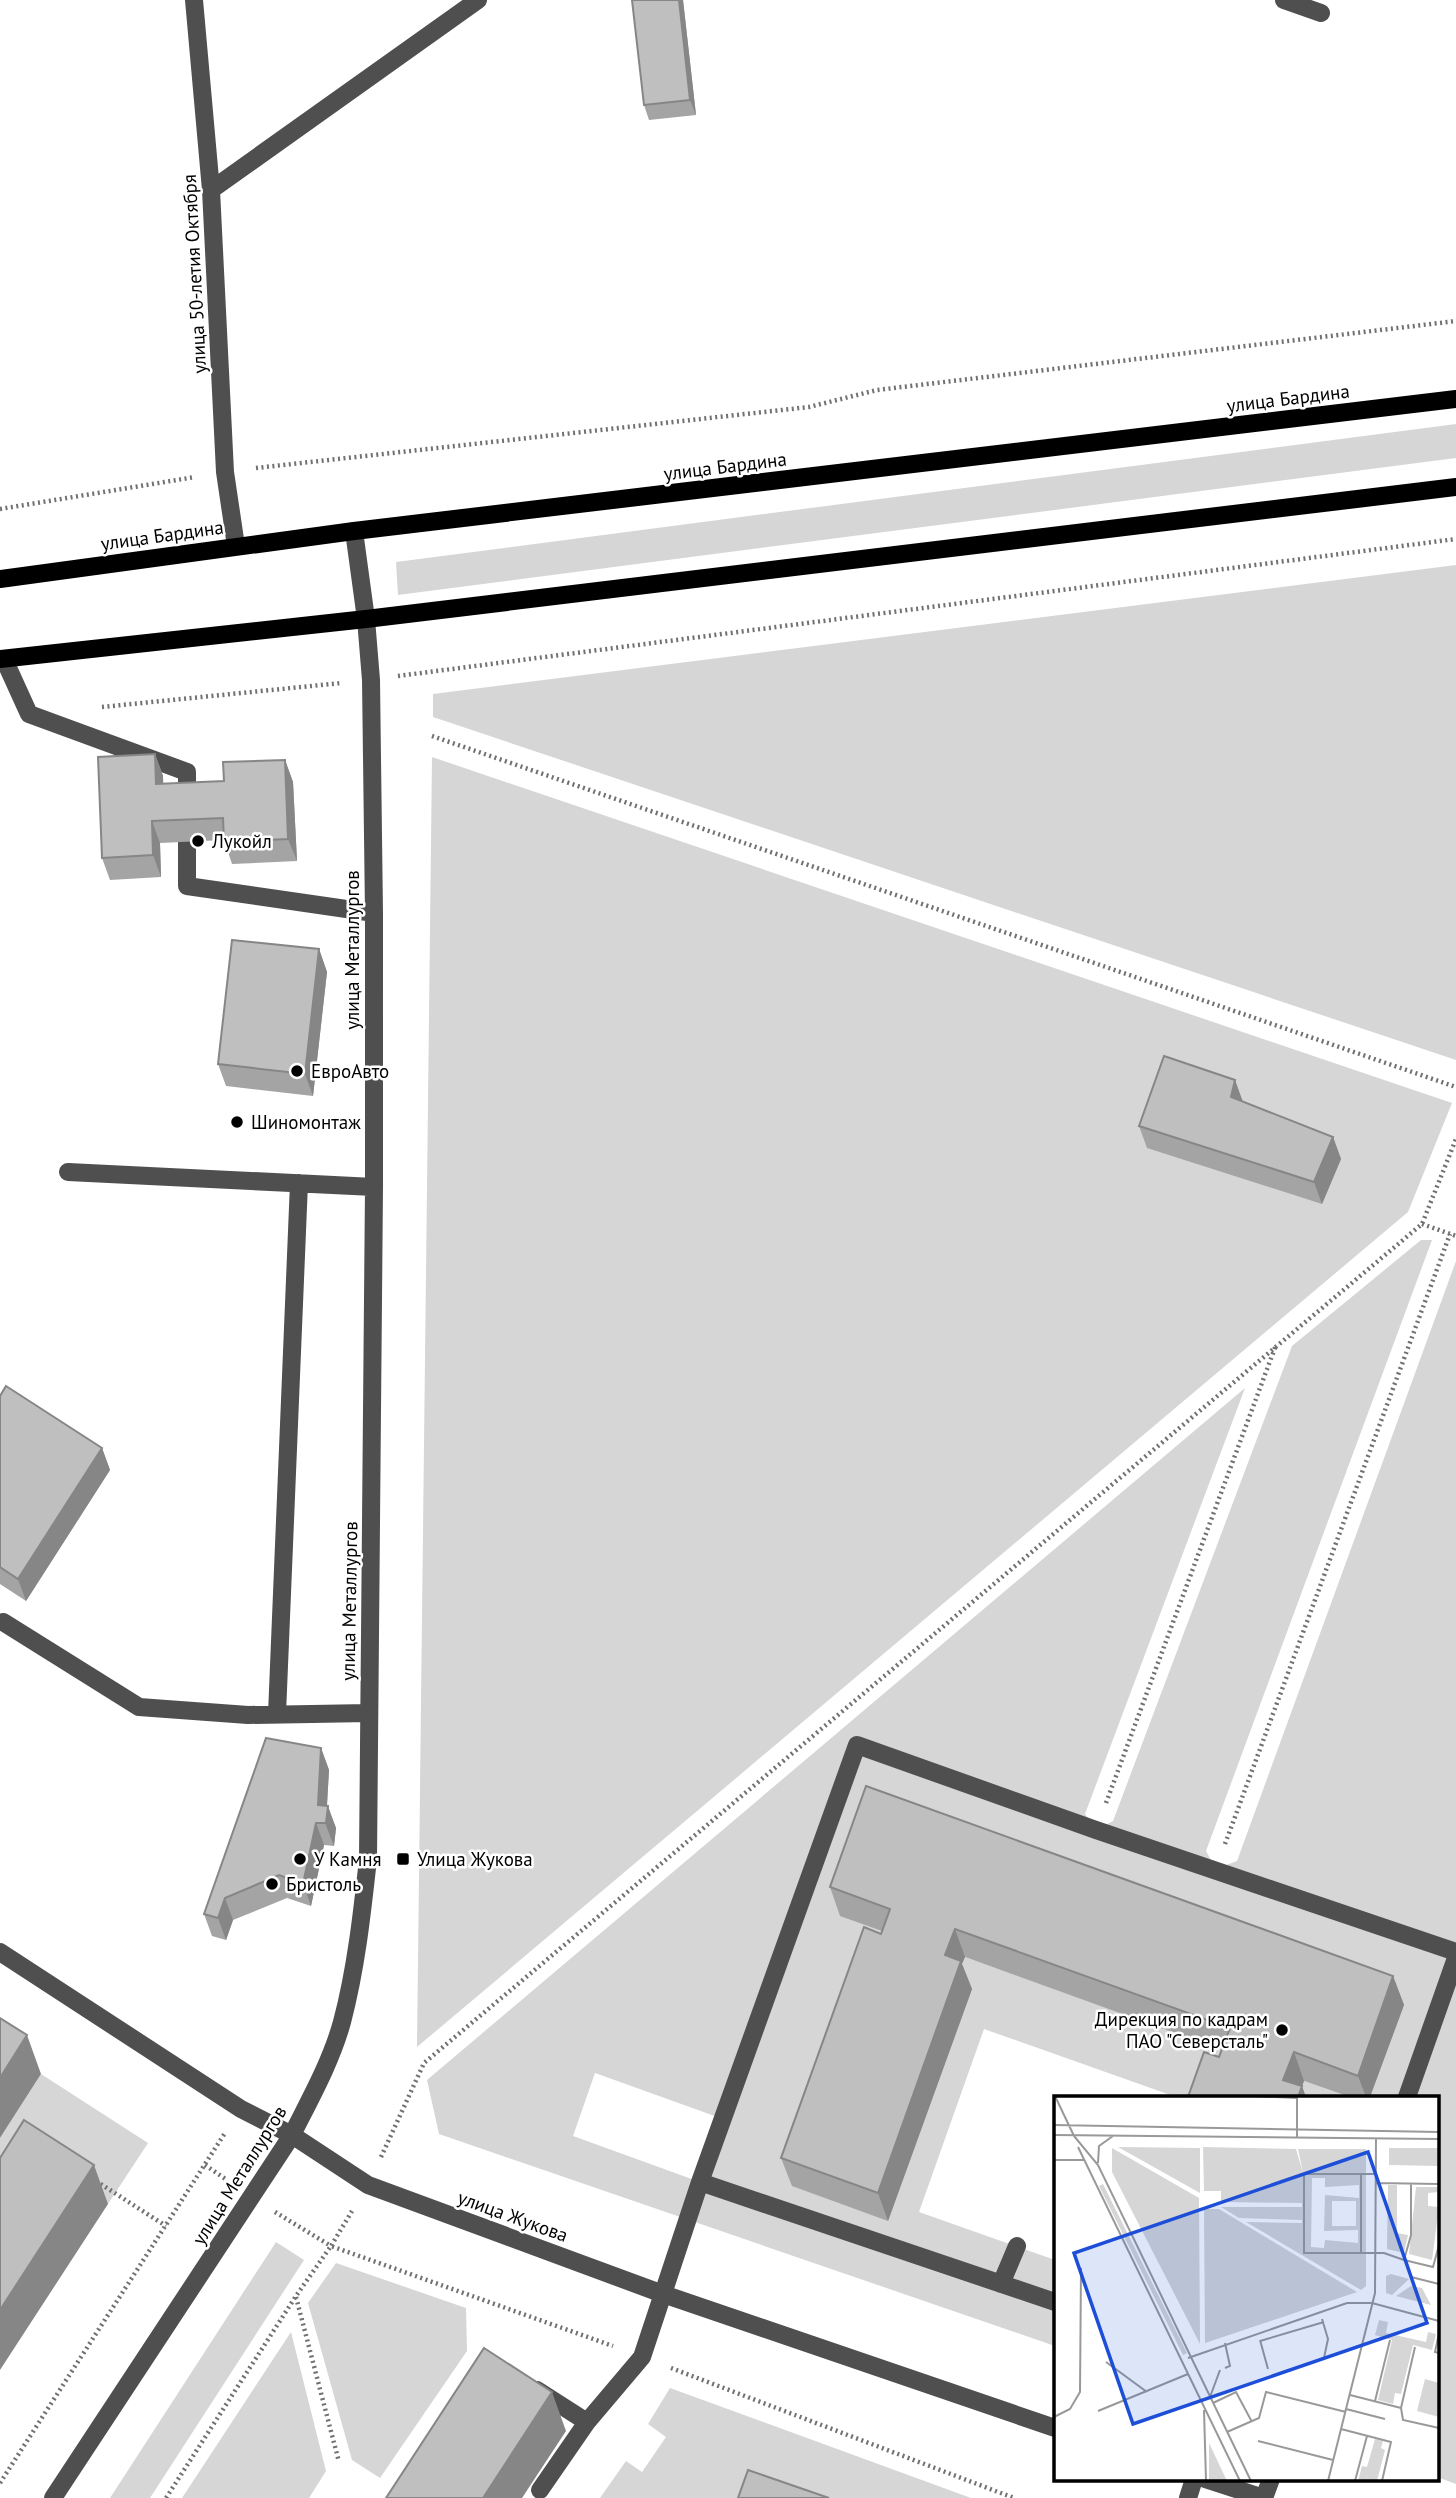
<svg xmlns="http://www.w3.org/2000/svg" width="1456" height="2498" font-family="'PT Sans',sans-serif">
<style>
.green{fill:#d6d6d6;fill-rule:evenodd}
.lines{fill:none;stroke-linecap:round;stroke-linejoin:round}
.path{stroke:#717171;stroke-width:4.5;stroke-dasharray:2 3.5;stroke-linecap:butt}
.minor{stroke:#4f4f4f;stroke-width:18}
.major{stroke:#000;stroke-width:18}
.wall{fill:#a4a4a4}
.shaded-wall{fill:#868686}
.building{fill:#bfbfbf;stroke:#868686;stroke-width:2}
.poi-dot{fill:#000;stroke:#fff;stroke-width:2.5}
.labels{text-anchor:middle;stroke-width:5;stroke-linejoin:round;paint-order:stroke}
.street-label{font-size:19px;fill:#000;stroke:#fff}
.poi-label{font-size:19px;fill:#000;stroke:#fff;text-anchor:start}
.inset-road{fill:none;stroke:#999;stroke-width:2}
.view{fill:#1d4ed8;fill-opacity:0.15;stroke:#1d4ed8;stroke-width:3.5}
.inset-edge{fill:none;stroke:#000;stroke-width:3.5}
</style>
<rect width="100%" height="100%" fill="#fff"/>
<path class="green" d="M1456,424V458L398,595L396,562Z
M1456,565V1060L433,717V694Z
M432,757L1452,1103L1408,1212L417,2047Z
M1421,1240H1432L1206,1851L1216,1869L1237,1861L1456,1261V2484L1437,2477V2097H1370L1404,2005L901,1937L955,1984L965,1957L1240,2056L1208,2097H1176L984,2029L919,2212L1055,2260V2346L439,2134L427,2080L1245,1388L1085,1814L1096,1830L1113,1821L1292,1346ZM595,2073L723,2119L700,2182L573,2136Z
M41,2074L148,2143L108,2204L38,2159L0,2218V2138Z
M1304,2081L1350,2097H1298Z
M276,2242L304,2260L150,2498H110Z
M336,2263L466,2308L467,2351L380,2478L352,2460L308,2303Z
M291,2332L326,2471L309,2498H182Z
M670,2388L971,2498H600L626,2461L642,2472L666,2437L648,2424Z"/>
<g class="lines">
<path class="path" d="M256,468L809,407L877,390L1456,321
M0,509L195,477
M398,676L1456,539
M102,707L341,683
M432,736L1456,1087
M1422,1224L1456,1236
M1106,1803L1276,1345
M1225,1844L1450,1234
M381,2157L424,2063L1422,1224L1456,1139
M205,2165L227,2180
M96,2181L166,2226
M275,2212L331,2246L352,2211
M296,2297L339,2462
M671,2368L1014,2498
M0,2483L225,2133
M166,2498L296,2296L331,2246L613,2346"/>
<path class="minor" d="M194,0L211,190L225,472L236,546
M1284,0L1321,13
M211,190L478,0
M4,659L29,714L187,772V805
M187,842V886L374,913
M68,1172L374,1187
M3,1622L139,1707L248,1715L369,1713
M277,1714L299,1183
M0,1952L241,2109L292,2135L368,2185L663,2294L1055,2428
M1407,2097L1456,1958
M700,2182L1055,2302
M1001,2284L1017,2246
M537,2390L587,2422
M1205,2479L1264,2498
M540,2490L587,2422L642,2357L700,2182L857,1745L1096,1830L1456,1952
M53,2498L292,2135C310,2099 331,2062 342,2022C356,1969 362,1914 368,1859L374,1187V913L371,680L366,619L354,531
M1188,2498L1194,2479
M1264,2498L1271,2479"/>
<path class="major" d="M0,579L354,531L1456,399
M0,659L366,619L1456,487"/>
</g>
<path class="wall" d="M683,0L696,115L649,120L644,105Z
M155,754L163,776V784L224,781L285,760L293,782L297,861L232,864L224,840L160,843L161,877L110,880L102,858Z
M319,949L327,972L313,1096L226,1086L218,1064Z
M1235,1080L1242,1101L1333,1137L1341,1159L1322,1204L1147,1148L1139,1126Z
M0,1396L102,1448L110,1470L26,1601L0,1584Z
M321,1748L329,1770L327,1806L336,1828L334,1846L324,1845L311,1906L287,1898L233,1920L226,1940L212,1936L204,1914Z
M830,1887L1393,1976L1404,2005L1370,2097H1350L1304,2081L1302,2086L1219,2057L1222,2050L965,1957L962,1964L972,1989L888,2221L792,2186L781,2158L882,1931L840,1916Z"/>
<path class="shaded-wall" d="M679,0H683L696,115L690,100Z
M155,754L163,776L164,806L156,784Z
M285,760L293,782L297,861L288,839Z
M152,821L160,843L161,877L153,855Z
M319,949L327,972L313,1096L305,1074Z
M1235,1080L1243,1102L1231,1097Z
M1333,1137L1341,1159L1322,1204L1314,1182Z
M102,1448L110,1470L26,1601L18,1579Z
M321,1748L329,1770L326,1821L328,1806L336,1828L334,1846L318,1805Z
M316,1823L324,1845L311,1906L303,1884Z
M225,1898L233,1920L226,1940L218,1918Z
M955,1929L965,1957L962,1964L972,1989L888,2221L878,2193L945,1955Z
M1393,1976L1404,2005L1370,2097H1366L1358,2076Z
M27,2035L41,2074L0,2138V2078Z
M1294,2052L1304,2081L1298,2097L1283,2080Z
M1302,2086L1306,2097H1298Z
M94,2165L108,2204L0,2370V2310Z
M552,2392L566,2431L522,2498H483Z"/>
<path class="building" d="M632,0H679L690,100L644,105Z
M155,754L156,784L224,781L223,762L285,760L288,839L224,842L223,818L152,821L153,855L102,858L98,757Z
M232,940L319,949L305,1074L218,1064Z
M1164,1056L1235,1080L1231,1097L1333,1137L1314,1182L1139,1126Z
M6,1386L102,1448L18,1579L0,1567V1396Z
M266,1738L321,1748L318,1805L328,1806L326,1823H316L303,1884L279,1875L225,1898L218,1918L204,1914Z
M866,1786L1393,1976L1358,2076L1294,2052L1283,2080L1302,2086L1298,2097H1188L1204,2052L1219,2057L1230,2028L955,1929L945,1955L961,1961L878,2193L781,2158L864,1927L881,1934L890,1909L830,1887Z
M0,2018L27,2035L0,2078Z
M24,2120L94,2165L0,2310V2158Z
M484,2348L552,2392L483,2498H386Z
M748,2470L829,2498H738Z"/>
<g class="poi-dot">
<circle cx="198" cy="841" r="7"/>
<circle cx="297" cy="1071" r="7"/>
<circle cx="237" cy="1122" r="7"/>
<circle cx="300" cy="1859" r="7"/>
<rect x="396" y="1852" width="14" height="14" rx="3.5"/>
<circle cx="272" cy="1884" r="7"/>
<circle cx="1282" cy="2030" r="7"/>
</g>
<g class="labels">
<g class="street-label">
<text transform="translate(194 274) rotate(-93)" y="7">улица 50-летия Октября</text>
<text transform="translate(1288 398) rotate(-7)" y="7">улица Бардина</text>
<text transform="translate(725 466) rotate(-7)" y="7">улица Бардина</text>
<text transform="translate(162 535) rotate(-8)" y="7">улица Бардина</text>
<text transform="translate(352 950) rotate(-90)" y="7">улица Металлургов</text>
<text transform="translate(349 1601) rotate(-89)" y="7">улица Металлургов</text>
<text transform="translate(239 2175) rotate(-58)" y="7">улица Металлургов</text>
<text transform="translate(513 2216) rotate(20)" y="7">улица Жукова</text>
</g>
<g class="poi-label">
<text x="212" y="848">Лукойл</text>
<text x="311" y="1078">ЕвроАвто</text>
<text x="251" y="1129">Шиномонтаж</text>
<text x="314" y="1866">У Камня</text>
<text x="417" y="1866">Улица Жукова</text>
<text x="286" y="1891">Бристоль</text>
<text x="1268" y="2026" text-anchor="end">Дирекция по кадрам<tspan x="1268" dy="22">ПАО "Северсталь"</tspan></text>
</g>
</g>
<g transform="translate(1054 2096)">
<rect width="385" height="385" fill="#fff"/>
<path d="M64,51L146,52V97ZM149,51L242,53L249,77L244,53H312V190L307,194L192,126L248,127V124L185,122L167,111H248V107L167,106V95H150ZM258,82H271V91L305,89V102L271,99L270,135L304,134V147L271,144L270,152L257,151ZM278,105H302V130H278ZM58,52L145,102L146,248L58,76ZM335,52H385V70L335,69ZM49,88L133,257L129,259L45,90ZM334,89H343V137L354,139L350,157L333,153ZM362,91H385V96L374,97V110L385,111L378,164L355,158ZM150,113H165L303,196L151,247ZM337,178L355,183L338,199L332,197V180ZM357,190L368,192L377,209L342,200ZM325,224L334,226L332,237L372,246L374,236L382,238L378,254L359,249L347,298L341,297L339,308L324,304L338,244L321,239ZM371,283L385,287V321L363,315ZM321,343L329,345L327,352L331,354L323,385H304L308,370L313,371ZM155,347L173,385H155Z" fill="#d6d6d6" fill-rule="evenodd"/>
<path class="inset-road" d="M1,0L20,40M198,0L243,2M0,29L385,36M0,39L385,43M20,40L44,69L197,385M243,42V1M24,51L186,385M0,64H30M44,67L45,50L59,40M307,78V157M322,78H250V157H330L350,164M322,87L385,88M357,88V139L350,164L379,171L385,149M357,181L385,188M268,223L274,243L270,262M385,237L381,256L385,257M206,244L214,273M206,245L270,226M134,262L293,207H318L385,225M52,266L93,296M171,272L176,270L171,247M296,299L347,312L361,251M156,301L166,274M321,305L336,244M159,307L182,296L198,326M347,312L349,324L385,332M292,313L331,323M150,314L152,385M44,315L134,278M0,321L16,313L26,296L27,172M287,333L337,346L328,385M173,336L205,322L212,296L292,316M204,345L279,364M274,385L321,197L322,42M301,385L313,340"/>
<path class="view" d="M314,56L373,227L79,328L20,157Z"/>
<rect width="385" height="385" class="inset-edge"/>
</g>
</svg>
